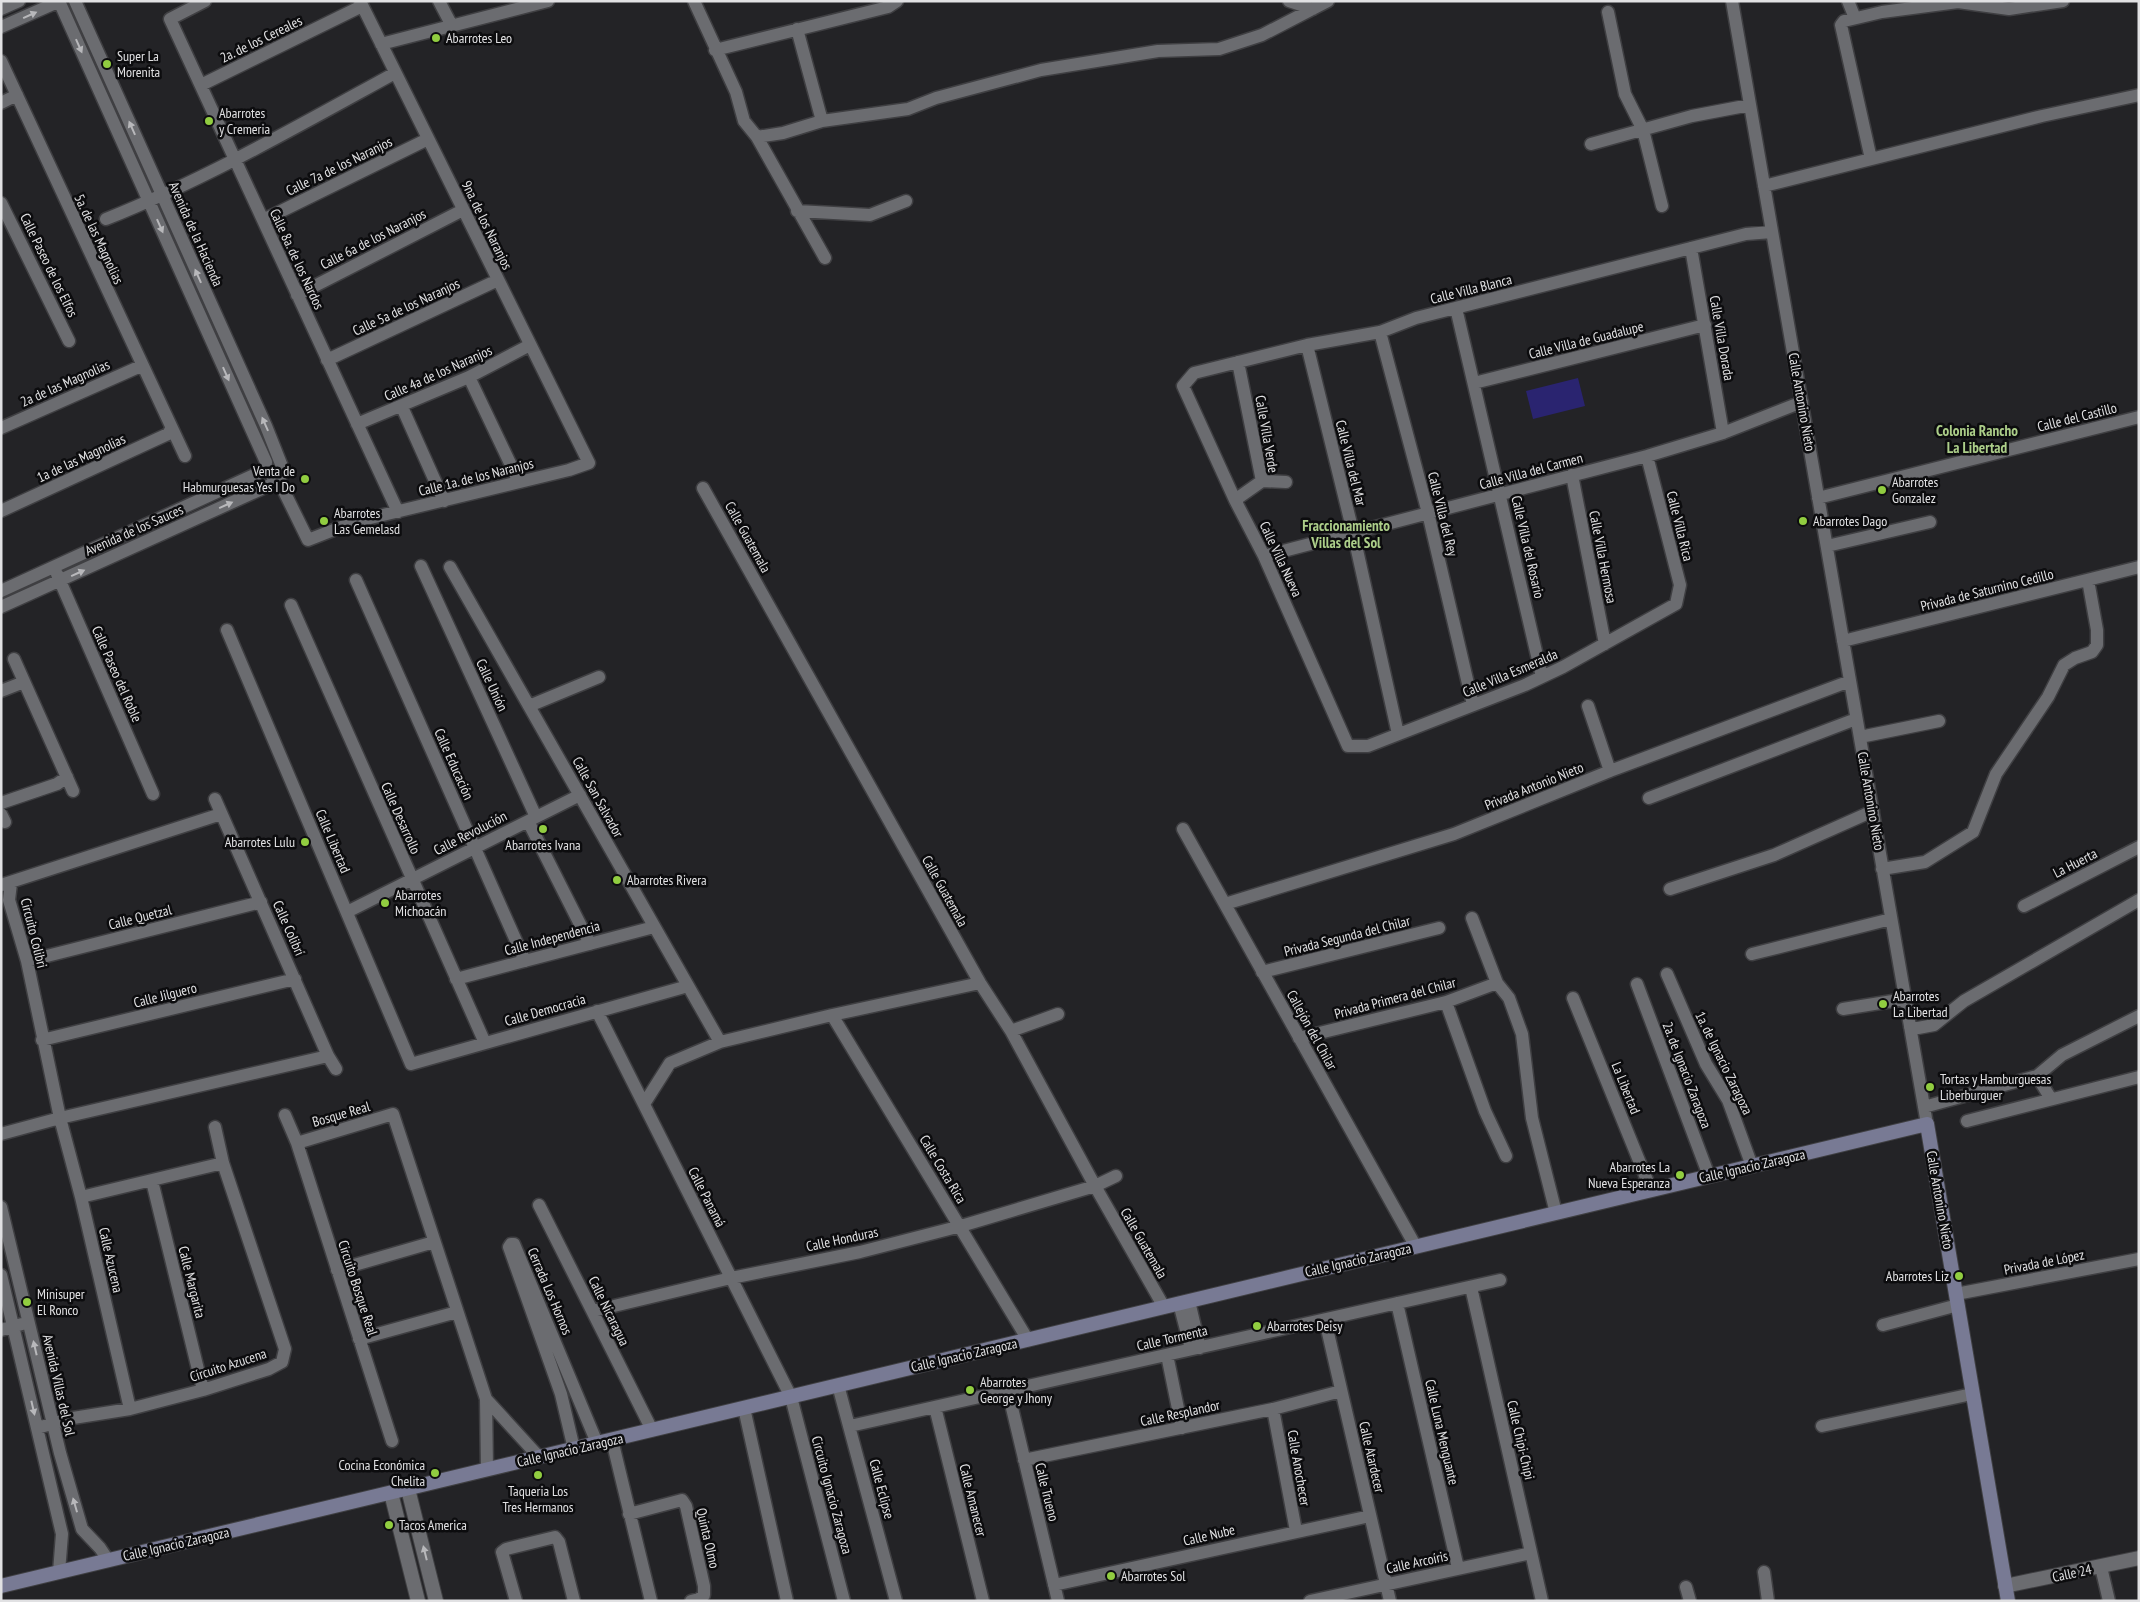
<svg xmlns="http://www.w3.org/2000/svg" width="2140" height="1602" font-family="'PT Sans Narrow',sans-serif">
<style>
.green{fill:#2a2470}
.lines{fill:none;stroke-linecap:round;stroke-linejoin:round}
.minor-casing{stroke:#3f3f42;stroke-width:15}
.tertiary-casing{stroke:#3f3f42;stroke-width:16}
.secondary-casing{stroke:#3f3f42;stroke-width:16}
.minor{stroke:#6b6c70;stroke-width:12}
.tertiary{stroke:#6b6c70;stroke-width:14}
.secondary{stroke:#787a94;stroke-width:14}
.oneway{fill:#b8b8bb}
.poi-dot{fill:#91cd40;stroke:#0c0c0e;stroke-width:2}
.labels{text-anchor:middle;stroke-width:5;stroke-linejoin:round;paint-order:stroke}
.poi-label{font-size:14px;fill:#e1e1e3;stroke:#0c0c0e;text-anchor:start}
.street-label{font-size:14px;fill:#e1e1e3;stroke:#0c0c0e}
.neighbourhood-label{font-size:15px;font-weight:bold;fill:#acce89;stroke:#0c0c0e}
</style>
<rect width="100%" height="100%" fill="#232326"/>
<path class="green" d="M1578,378L1585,406L1533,419L1526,391Z"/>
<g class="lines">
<defs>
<path id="minor" d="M59,1L266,462L265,470
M75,1L266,426L283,469L279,481
M205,1L170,19L398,512
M439,1L452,26
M694,1L736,92L744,121L757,137L783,133L822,121L908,109L936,98L1041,70L1158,51L1219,49L1262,35L1328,1
M1289,1L1313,9
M1732,1L1927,1124
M1848,1L1855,18
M1,9L19,1
M1608,12L1625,94L1643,130L1662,206
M1,27L60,1
M797,29L822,121
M381,44L548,1
M715,50L888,7L897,1
M1,61L185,456
M201,85L362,6
M1,103L17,95
M757,137L825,258
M1591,144L1692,116L1750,105
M1871,159L1841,25L1844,21L1882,12L1958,2L2009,9L2063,1
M1764,186L2042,116L2139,95
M1,203L69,341
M797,211L870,215L906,201
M106,219C206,179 300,125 395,73
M263,220L428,139
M1691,248L1723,433
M297,295L463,210
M1456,308L1542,677
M1380,332L1428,513L1473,705
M1307,345L1353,532L1398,734
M327,360L498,280
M1238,362L1262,481
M469,377L519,482
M1474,383L1705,325
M402,407L444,501
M357,424L469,377L530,345
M1,428L141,366
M1647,456L1680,585L1676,604L1563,667L1525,685L1368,746H1348L1264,556L1235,500L1183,386L1194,373L1307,345L1380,332L1416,318L1746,234L1772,232
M265,470L279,481L308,540L354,522L569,470L589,463L360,1
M1572,475L1605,644
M1262,481L1286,482
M703,488L980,983L1011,1031L1095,1186L1164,1307
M1818,498L2139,417
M1235,500L1262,481
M1,511L168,434L171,429
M1827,546L1930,522
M1264,556L1647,456L1723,433L1802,402
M421,566L536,817
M450,567L720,1042
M57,574L153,794
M356,580L525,961
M1,591L265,470
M291,605L485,1043
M1,607L279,481
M227,630L411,1064L688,986
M1843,641L2139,567
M14,659L73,791
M1,691L24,682
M529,706L599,677
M1588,706L1610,771
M1860,737L1939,721
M1649,798L1856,719
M215,799L328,1056L336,1069
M1,803L57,784L67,777
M1,814L5,822
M528,821L590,944
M1183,829L1416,1247
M1882,869L1925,862L1973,832L1996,774L2048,697L2064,665L2075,658L2092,652L2097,645V630L2088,580
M11,883L9,900L27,961L60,1118L81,1197L130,1409
M1,885L221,814
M1670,889L1774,855L1873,811
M1225,904L1454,834L1610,771L1850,681
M2024,906L2139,847
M347,912L580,795
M1472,918L1497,983L1509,998L1522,1034L1532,1118L1556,1213
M1752,954L1891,919
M27,961L261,902
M1262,972L1439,928
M1667,974L1706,1064L1728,1100L1752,1166
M456,979L654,927
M1637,984L1709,1176
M1573,998L1651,1190
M1446,1002L1485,1111L1506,1156
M1843,1009L1905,999
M597,1011L791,1397L844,1601
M832,1015L1028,1340
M1910,1027L1918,1028L1934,1025L1964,1001L2139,900
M1011,1031L1058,1014
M1299,1038L1446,1002L1497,983
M42,1040L295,979
M2037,1076L2051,1099
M644,1104L670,1063L720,1042L832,1015L980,983
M1924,1107L2037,1076L2062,1055L2139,1016
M285,1115L297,1143L392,1441
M1967,1121L2139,1077
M1,1134L60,1118L328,1056
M297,1143L393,1114L486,1399L487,1469
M152,1181L203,1390
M81,1197L223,1163
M539,1205L652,1430
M1,1207L60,1453L82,1529L100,1548L108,1560
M337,1270L434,1242
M1,1275L62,1534L59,1572
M1471,1287L1542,1601
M1956,1294L2139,1259
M1189,1301L1200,1348
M1179,1303L1191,1349
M1397,1303L1458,1568
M593,1311L731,1278L860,1252L961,1226L1095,1186L1116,1176
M1325,1320L1390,1601
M1883,1325L1958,1305
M1,1330L22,1324
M359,1339L457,1312
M1167,1355L1182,1428
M838,1385L896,1601
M1008,1391L1058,1601
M486,1399L539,1457
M935,1407L983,1601
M744,1408L787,1601
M1273,1409L1296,1531
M850,1426L1500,1280
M1822,1426L1972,1394
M37,1428L73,1418L130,1409L203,1390L269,1369L282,1362L285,1349L223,1163L215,1127
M612,1440L651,1601
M574,1449L561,1394L509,1247L511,1244H514L597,1443
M1024,1460L1273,1409L1341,1391
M629,1514L682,1500L686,1506L704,1586V1595L699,1599L691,1601
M2101,1567L2109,1601
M1764,1572L1768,1601
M1054,1585L1370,1516
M1686,1587L1690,1601
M516,1601L502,1552L506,1549L555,1537L559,1542L574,1601
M1310,1601L1531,1553"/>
<path id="tertiary" d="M408,1489L436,1601
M391,1493L418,1601
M2005,1586L2139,1558"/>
<path id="secondary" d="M1,1586L1927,1124L2008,1601"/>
</defs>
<use href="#minor" class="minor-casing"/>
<use href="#tertiary" class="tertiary-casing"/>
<use href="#secondary" class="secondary-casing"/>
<use href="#minor" class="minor"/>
<use href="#tertiary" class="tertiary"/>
<use href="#secondary" class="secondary"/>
</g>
<defs><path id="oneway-solid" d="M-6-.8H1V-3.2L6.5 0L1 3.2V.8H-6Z" transform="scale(1.25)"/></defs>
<g class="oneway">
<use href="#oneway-solid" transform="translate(30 15) rotate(-24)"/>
<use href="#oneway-solid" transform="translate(79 46) rotate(66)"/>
<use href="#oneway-solid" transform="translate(132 128) rotate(-114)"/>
<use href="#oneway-solid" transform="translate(160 226) rotate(66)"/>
<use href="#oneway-solid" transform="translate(198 276) rotate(-114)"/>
<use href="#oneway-solid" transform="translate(226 374) rotate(66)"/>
<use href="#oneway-solid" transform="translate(265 424) rotate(-114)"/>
<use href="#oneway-solid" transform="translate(226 505) rotate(-24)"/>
<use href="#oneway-solid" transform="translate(78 573) rotate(-24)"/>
<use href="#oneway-solid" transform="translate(35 1348) rotate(-103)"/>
<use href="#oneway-solid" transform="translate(33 1408) rotate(77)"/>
<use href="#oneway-solid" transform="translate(75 1505) rotate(-106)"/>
<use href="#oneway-solid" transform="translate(425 1553) rotate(-104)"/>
</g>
<g class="poi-dot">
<circle cx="436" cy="38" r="5"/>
<circle cx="107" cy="64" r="5"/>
<circle cx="209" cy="121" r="5"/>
<circle cx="305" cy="479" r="5"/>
<circle cx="1882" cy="490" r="5"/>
<circle cx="324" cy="521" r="5"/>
<circle cx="1803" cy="521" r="5"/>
<circle cx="543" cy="829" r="5"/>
<circle cx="305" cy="842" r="5"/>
<circle cx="617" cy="880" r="5"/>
<circle cx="385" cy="903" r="5"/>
<circle cx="1883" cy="1004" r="5"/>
<circle cx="1930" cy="1087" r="5"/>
<circle cx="1680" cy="1175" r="5"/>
<circle cx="1959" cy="1276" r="5"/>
<circle cx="27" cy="1302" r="5"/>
<circle cx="1257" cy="1326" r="5"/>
<circle cx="970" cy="1390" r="5"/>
<circle cx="435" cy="1473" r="5"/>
<circle cx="538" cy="1475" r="5"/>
<circle cx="389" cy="1525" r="5"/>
<circle cx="1111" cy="1576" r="5"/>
</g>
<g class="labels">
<g class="poi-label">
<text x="446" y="43">Abarrotes Leo</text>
<text x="117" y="61">Super La<tspan x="117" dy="16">Morenita</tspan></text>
<text x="219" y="118">Abarrotes<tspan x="219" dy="16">y Cremeria</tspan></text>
<text x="295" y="476" text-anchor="end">Venta de<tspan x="295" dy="16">Habmurguesas Yes I Do</tspan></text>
<text x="1892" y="487">Abarrotes<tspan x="1892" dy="16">Gonzalez</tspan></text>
<text x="334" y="518">Abarrotes<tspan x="334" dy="16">Las Gemelasd</tspan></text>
<text x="1813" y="526">Abarrotes Dago</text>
<text x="295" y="847" text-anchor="end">Abarrotes Lulu</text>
<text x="543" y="850" text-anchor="middle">Abarrotes Ivana</text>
<text x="627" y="885">Abarrotes Rivera</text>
<text x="395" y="900">Abarrotes<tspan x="395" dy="16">Michoacán</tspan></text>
<text x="1893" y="1001">Abarrotes<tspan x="1893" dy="16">La Libertad</tspan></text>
<text x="1940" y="1084">Tortas y Hamburguesas<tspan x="1940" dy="16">Liberburguer</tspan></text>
<text x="1670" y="1172" text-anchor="end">Abarrotes La<tspan x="1670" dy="16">Nueva Esperanza</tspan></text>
<text x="1949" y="1281" text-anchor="end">Abarrotes Liz</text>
<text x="37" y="1299">Minisuper<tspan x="37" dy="16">El Ronco</tspan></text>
<text x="1267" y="1331">Abarrotes Deisy</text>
<text x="980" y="1387">Abarrotes<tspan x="980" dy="16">George y Jhony</tspan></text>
<text x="425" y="1470" text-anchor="end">Cocina Económica<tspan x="425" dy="16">Chelita</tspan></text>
<text x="538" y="1496" text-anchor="middle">Taqueria Los<tspan x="538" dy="16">Tres Hermanos</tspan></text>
<text x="399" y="1530">Tacos America</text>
<text x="1121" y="1581">Abarrotes Sol</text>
</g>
<g class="street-label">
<text transform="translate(261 39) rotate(-26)" y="5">2a. de los Cereales</text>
<text transform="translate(339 166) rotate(-26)" y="5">Calle 7a de los Naranjos</text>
<text transform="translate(487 225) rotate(64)" y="5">9na. de los Naranjos</text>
<text transform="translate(196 234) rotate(66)" y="5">Avenida de la Hacienda</text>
<text transform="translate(99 239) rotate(65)" y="5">5a. de las Magnolias</text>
<text transform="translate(373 239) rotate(-27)" y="5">Calle 6a de los Naranjos</text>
<text transform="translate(297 259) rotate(65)" y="5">Calle 8a. de los Nardos</text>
<text transform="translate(49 265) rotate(64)" y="5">Calle Paseo de los Elfos</text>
<text transform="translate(1471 289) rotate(-14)" y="5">Calle Villa Blanca</text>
<text transform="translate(406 307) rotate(-25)" y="5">Calle 5a de los Naranjos</text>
<text transform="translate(1722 338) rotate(80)" y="5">Calle Villa Dorada</text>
<text transform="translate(1586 340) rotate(-14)" y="5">Calle Villa de Guadalupe</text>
<text transform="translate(438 373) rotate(-24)" y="5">Calle 4a de los Naranjos</text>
<text transform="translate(65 383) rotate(-24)" y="5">2a de las Magnolias</text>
<text transform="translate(1802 402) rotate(80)" y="5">Calle Antonino Nieto</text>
<text transform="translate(2077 417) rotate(-14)" y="5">Calle del Castillo</text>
<text transform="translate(1267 434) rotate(80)" y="5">Calle Villa Verde</text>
<text transform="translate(81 458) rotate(-25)" y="5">1a de las Magnolias</text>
<text transform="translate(1351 463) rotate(76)" y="5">Calle Villa del Mar</text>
<text transform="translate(1531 471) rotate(-15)" y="5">Calle Villa del Carmen</text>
<text transform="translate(476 477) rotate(-14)" y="5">Calle 1a. de los Naranjos</text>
<text transform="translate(1443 514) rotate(76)" y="5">Calle Villa del Rey</text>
<text transform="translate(1680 526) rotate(76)" y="5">Calle Villa Rica</text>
<text transform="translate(134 530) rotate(-24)" y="5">Avenida de los Sauces</text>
<text transform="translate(748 537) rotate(61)" y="5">Calle Guatemala</text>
<text transform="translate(1528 547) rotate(77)" y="5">Calle Villa del Rosario</text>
<text transform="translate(1603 557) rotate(79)" y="5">Calle Villa Hermosa</text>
<text transform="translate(1281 559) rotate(65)" y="5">Calle Villa Nueva</text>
<text transform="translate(1987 590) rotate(-14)" y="5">Privada de Saturnino Cedillo</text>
<text transform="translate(1510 673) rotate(-23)" y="5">Calle Villa Esmeralda</text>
<text transform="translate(117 674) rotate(66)" y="5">Calle Paseo del Roble</text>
<text transform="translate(492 685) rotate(65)" y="5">Calle Unión</text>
<text transform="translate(454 764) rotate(66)" y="5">Calle Educación</text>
<text transform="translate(1534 786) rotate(-22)" y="5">Privada Antonio Nieto</text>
<text transform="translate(598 797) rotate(61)" y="5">Calle San Salvador</text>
<text transform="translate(1871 801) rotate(80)" y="5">Calle Antonino Nieto</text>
<text transform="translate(401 818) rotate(66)" y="5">Calle Desarrollo</text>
<text transform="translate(470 833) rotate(-27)" y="5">Calle Revolución</text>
<text transform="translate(333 841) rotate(67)" y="5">Calle Libertad</text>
<text transform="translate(2075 863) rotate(-27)" y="5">La Huerta</text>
<text transform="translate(945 891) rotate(61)" y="5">Calle Guatemala</text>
<text transform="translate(140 917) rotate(-14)" y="5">Calle Quetzal</text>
<text transform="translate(289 928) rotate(66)" y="5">Calle Colibrí</text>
<text transform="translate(34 933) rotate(76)" y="5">Circuito Colibri</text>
<text transform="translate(1347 936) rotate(-14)" y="5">Privada Segunda del Chilar</text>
<text transform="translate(552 938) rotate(-15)" y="5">Calle Independencia</text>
<text transform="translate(165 995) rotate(-14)" y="5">Calle Jilguero</text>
<text transform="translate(1395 998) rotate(-15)" y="5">Privada Primera del Chilar</text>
<text transform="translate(545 1010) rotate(-16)" y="5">Calle Democracia</text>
<text transform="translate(1312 1030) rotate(61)" y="5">Callejón del Chilar</text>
<text transform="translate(1724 1063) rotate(64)" y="5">1a. de Ignacio Zaragoza</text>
<text transform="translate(1687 1075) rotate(69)" y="5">2a. de Ignacio Zaragoza</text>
<text transform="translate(1626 1088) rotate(68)" y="5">La Libertad</text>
<text transform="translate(341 1114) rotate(-16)" y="5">Bosque Real</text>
<text transform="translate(1752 1166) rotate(-13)" y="5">Calle Ignacio Zaragoza</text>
<text transform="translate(943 1169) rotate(59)" y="5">Calle Costa Rica</text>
<text transform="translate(707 1197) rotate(63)" y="5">Calle Panamá</text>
<text transform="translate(1940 1200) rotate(80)" y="5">Calle Antonino Nieto</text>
<text transform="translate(842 1239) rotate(-12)" y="5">Calle Honduras</text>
<text transform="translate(1144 1243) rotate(60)" y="5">Calle Guatemala</text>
<text transform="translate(111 1260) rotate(77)" y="5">Calle Azucena</text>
<text transform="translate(1358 1260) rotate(-13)" y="5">Calle Ignacio Zaragoza</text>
<text transform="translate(2044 1262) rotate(-11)" y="5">Privada de López</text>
<text transform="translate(192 1282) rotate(76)" y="5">Calle Margarita</text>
<text transform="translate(358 1288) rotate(72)" y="5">Circuito Bosque Real</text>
<text transform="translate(550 1291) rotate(67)" y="5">Cerrada Los Hornos</text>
<text transform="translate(609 1311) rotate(64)" y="5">Calle Nicaragua</text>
<text transform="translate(1172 1338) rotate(-13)" y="5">Calle Tormenta</text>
<text transform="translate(964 1355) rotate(-13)" y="5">Calle Ignacio Zaragoza</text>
<text transform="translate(228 1365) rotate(-18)" y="5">Circuito Azucena</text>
<text transform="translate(59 1385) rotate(77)" y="5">Avenida Villas del Sol</text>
<text transform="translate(1180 1413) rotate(-12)" y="5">Calle Resplandor</text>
<text transform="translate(1442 1432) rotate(77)" y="5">Calle Luna Menguante</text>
<text transform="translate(1521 1440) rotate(77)" y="5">Calle Chipi-Chipi</text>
<text transform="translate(570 1450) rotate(-13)" y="5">Calle Ignacio Zaragoza</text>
<text transform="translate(1372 1457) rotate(77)" y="5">Calle Atardecer</text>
<text transform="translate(1299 1468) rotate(80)" y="5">Calle Anochecer</text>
<text transform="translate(882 1489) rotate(75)" y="5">Calle Eclipse</text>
<text transform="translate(1047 1492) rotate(76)" y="5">Calle Trueno</text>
<text transform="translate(832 1495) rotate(75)" y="5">Circuito Ignacio Zaragoza</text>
<text transform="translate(973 1500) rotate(76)" y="5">Calle Amanecer</text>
<text transform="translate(1209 1535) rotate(-13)" y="5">Calle Nube</text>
<text transform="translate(708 1538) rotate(77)" y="5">Quinta Olmo</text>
<text transform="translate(176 1544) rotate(-13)" y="5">Calle Ignacio Zaragoza</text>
<text transform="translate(1417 1562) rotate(-12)" y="5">Calle Arcoíris</text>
<text transform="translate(2072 1573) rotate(-12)" y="5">Calle 24</text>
</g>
<g class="neighbourhood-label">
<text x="1977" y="436">Colonia Rancho<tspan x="1977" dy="17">La Libertad</tspan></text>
<text x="1346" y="531">Fraccionamiento<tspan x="1346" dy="17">Villas del Sol</tspan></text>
</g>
</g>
<rect width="2140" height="1602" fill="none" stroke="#e1e1e3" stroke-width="5"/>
</svg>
